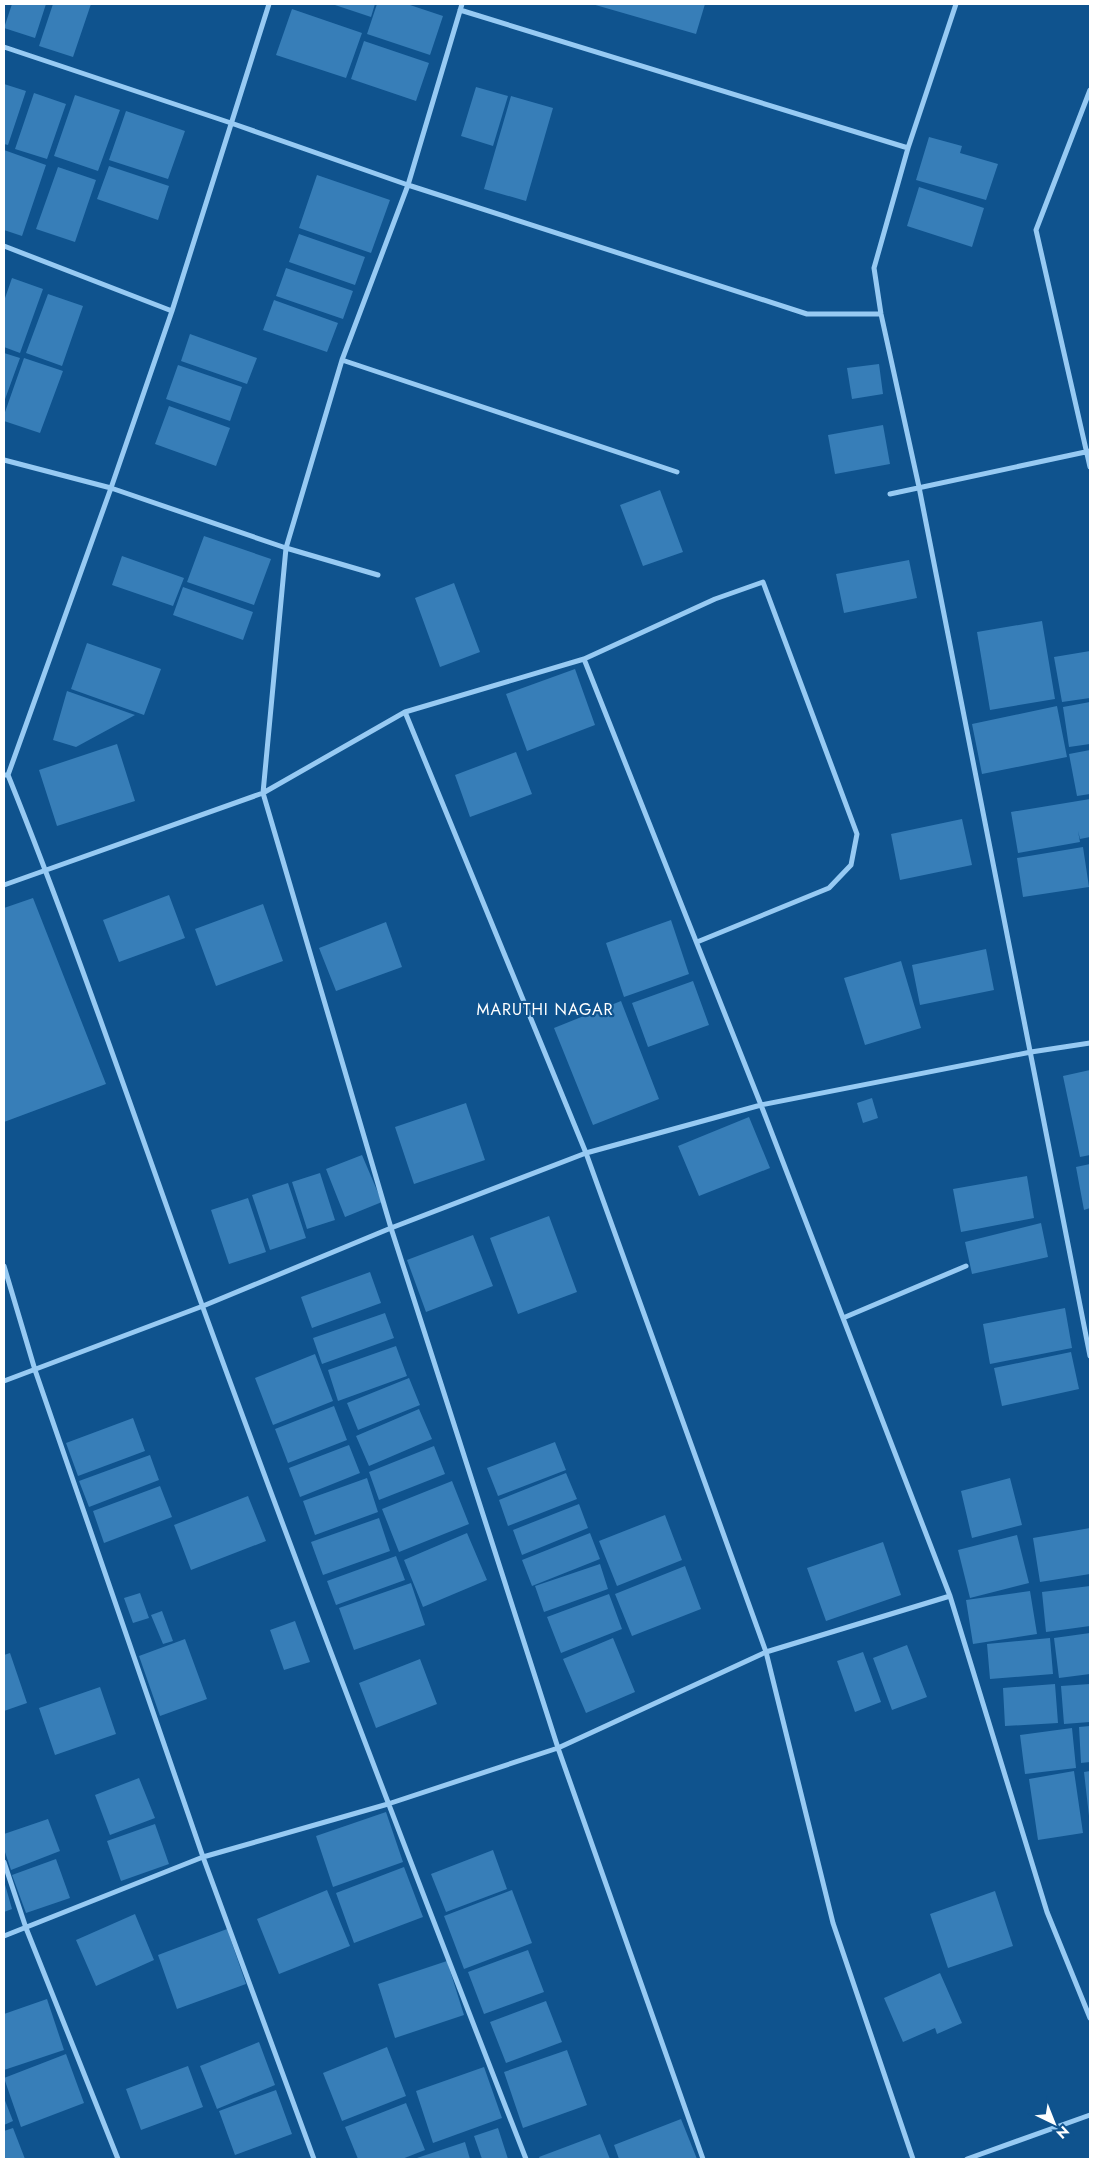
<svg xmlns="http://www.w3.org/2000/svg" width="1094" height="2163" font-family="Jost,sans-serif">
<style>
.building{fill:#377eb8}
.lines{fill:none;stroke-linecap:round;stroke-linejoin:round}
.street{stroke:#97caf3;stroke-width:5}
.labels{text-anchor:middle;stroke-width:4.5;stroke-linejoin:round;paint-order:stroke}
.neighbourhood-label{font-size:16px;letter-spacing:1px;fill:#fff;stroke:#0f538e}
</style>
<rect width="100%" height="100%" fill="#0f538e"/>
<path class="building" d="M12,4H46L35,38L4,28Z
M53,4H91L73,57L39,46Z
M332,4H375L371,17Z
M377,4H407L443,16L430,55L367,34Z
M592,4H705L696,34Z
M292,9L362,33L346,78L276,55Z
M364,41L429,63L416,101L351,79Z
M4,84L26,91L8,145L4,144Z
M476,87L508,96L493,146L461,136Z
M34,93L66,104L47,159L15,149Z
M75,95L120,110L98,171L54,156Z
M511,96L553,108L526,201L484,189Z
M126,111L185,131L168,179L109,160Z
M929,137L962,146L960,153L998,164L986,200L916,180Z
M4,150L46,165L22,236L4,230Z
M109,166L169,186L158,220L97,199Z
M58,167L96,180L75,242L36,229Z
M317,175L390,200L371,253L299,228Z
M919,187L984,208L972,247L907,226Z
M299,234L365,257L355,285L289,262Z
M286,268L353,291L343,319L276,296Z
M12,278L43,289L20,353L4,347V301Z
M48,294L83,306L62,366L26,353Z
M274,300L338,323L327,352L263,330Z
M190,334L257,358L247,384L181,361Z
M4,353L20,358L4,402Z
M24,358L63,371L40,433L4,421V415Z
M879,364L883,394L852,399L847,368Z
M178,365L242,387L230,421L166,399Z
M169,406L230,428L216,466L155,444Z
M883,425L890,464L835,474L828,435Z
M660,490L683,552L643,566L620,505Z
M204,536L271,559L254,605L187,582Z
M122,556L184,578L173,606L112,585Z
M909,560L917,598L844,613L836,574Z
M454,583L480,652L440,667L415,598Z
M183,587L253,612L243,640L173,615Z
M1042,621L1055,699L990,710L977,632Z
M87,643L161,669L144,715L71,689Z
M1090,651V698L1062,702L1054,657Z
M575,669L595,725L527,751L506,694Z
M67,691L135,715L76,747L53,740Z
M1090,702V744L1069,747L1063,707Z
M1057,706L1067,757L982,774L972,724Z
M117,744L135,801L57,826L39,770Z
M1090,750V794L1077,796L1069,754Z
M516,752L532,794L470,817L455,775Z
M1090,799V837L1080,839L1078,831L1080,842L1018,853L1011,812Z
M962,819L972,865L900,880L891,834Z
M1083,847L1089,887L1023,897L1017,858Z
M169,895L185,938L119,962L103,920Z
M33,898L106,1084L4,1122V908Z
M263,904L283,961L216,986L195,929Z
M671,920L689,974L624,997L606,943Z
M386,922L402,967L336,991L319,948Z
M986,949L994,990L920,1005L912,965Z
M901,961L921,1028L865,1045L844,978Z
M693,981L709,1025L648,1047L632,1003Z
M621,1001L659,1099L593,1125L554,1028Z
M1090,1070V1155L1080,1157L1063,1076Z
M872,1098L878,1118L863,1123L857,1103Z
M466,1103L485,1160L414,1184L395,1127Z
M749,1117L770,1168L699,1196L678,1146Z
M362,1155L382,1202L345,1217L326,1169Z
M1090,1164V1208L1084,1210L1076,1167Z
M320,1173L335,1220L307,1229L292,1182Z
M1027,1176L1034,1218L961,1232L953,1189Z
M288,1183L306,1238L270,1250L252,1195Z
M248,1198L266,1252L229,1264L211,1210Z
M549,1216L577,1292L518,1314L490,1238Z
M1041,1223L1048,1257L972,1274L965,1242Z
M473,1235L493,1286L426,1312L407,1260Z
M370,1272L381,1303L312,1328L301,1297Z
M1065,1308L1072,1348L990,1364L983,1324Z
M385,1313L394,1338L322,1364L313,1338Z
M396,1346L407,1376L338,1401L328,1370Z
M1071,1352L1079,1389L1002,1406L994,1368Z
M315,1354L333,1401L273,1425L255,1378Z
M409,1378L420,1405L358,1430L347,1403Z
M334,1406L347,1440L288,1463L275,1429Z
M419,1409L432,1439L369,1466L356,1436Z
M133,1418L145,1451L78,1476L66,1443Z
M555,1442L566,1470L498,1496L487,1468Z
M349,1445L360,1473L300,1497L289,1468Z
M434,1446L445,1474L379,1500L369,1472Z
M150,1455L159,1480L89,1507L79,1481Z
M566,1473L577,1499L508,1526L499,1500Z
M367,1478L378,1512L315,1535L303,1501Z
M1010,1478L1022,1525L972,1538L961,1491Z
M452,1481L469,1524L399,1552L382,1509Z
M160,1486L172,1517L104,1543L93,1511Z
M248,1496L266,1541L191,1570L174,1525Z
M579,1504L588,1528L522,1555L513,1530Z
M665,1515L682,1560L617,1586L599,1541Z
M379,1518L390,1551L323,1575L311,1542Z
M1090,1528V1574L1040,1582L1033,1538Z
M467,1533L487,1580L423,1607L404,1560Z
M590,1533L600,1559L532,1586L522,1560Z
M1017,1535L1029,1583L970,1598L958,1550Z
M883,1542L901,1595L826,1621L807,1568Z
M396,1556L405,1580L336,1605L327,1581Z
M600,1564L608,1589L544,1612L535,1586Z
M685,1566L701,1609L632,1636L615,1594Z
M411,1583L425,1625L354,1650L339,1608Z
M1090,1586V1626L1046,1632L1042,1592Z
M1030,1591L1037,1634L973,1644L966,1600Z
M140,1593L149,1618L133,1623L124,1598Z
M609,1594L622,1629L561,1653L547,1617Z
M162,1611L173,1641L163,1644L151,1615Z
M295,1621L310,1662L284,1670L270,1630Z
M1090,1633V1674L1059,1678L1054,1638Z
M613,1638L635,1692L586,1713L563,1659Z
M1050,1638L1053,1674L990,1679L987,1644Z
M185,1639L207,1699L160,1716L139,1656Z
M907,1645L927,1697L892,1710L873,1658Z
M863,1652L881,1702L855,1712L837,1661Z
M10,1653L27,1703L4,1711V1655Z
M420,1659L437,1704L376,1728L359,1683Z
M1055,1684L1058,1723L1005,1726L1003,1688Z
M1090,1684V1722L1064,1724L1061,1686Z
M100,1687L116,1734L55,1755L39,1708Z
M1090,1726V1762L1081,1763L1079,1727Z
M1072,1728L1076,1768L1025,1774L1020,1735Z
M1074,1771L1083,1833L1038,1840L1029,1779Z
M1090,1771V1816H1089L1084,1772Z
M139,1778L155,1818L110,1835L95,1795Z
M386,1812L403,1862L333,1887L316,1836Z
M48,1819L60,1851L11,1870L4,1849V1834Z
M155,1824L169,1864L121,1881L107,1841Z
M493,1850L507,1889L446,1912L431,1874Z
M56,1859L70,1898L26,1913L12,1875Z
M404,1867L423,1917L354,1943L336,1893Z
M4,1881L12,1909L4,1912Z
M327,1890L350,1946L279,1974L257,1919Z
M512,1890L532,1943L464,1969L444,1916Z
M995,1891L1013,1946L948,1968L930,1914Z
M135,1914L154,1960L96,1986L76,1940Z
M227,1929L246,1984L177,2009L158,1955Z
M528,1950L544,1992L484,2014L468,1972Z
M447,1961L464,2015L395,2038L378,1984Z
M940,1973L962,2023L937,2034L935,2028L903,2042L884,1998Z
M47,1999L64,2050L4,2070V2014Z
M546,2001L562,2042L506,2063L490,2022Z
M259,2042L275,2085L217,2109L200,2066Z
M387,2047L406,2096L342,2121L323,2073Z
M567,2050L587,2105L523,2128L504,2072Z
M66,2054L84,2103L21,2127L4,2078Z
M188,2066L203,2107L141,2130L126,2089Z
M484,2067L502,2118L433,2143L416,2091Z
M276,2090L292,2134L235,2155L219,2111Z
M4,2098L13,2121L4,2125Z
M406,2103L425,2150L402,2159H358L345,2127Z
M681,2119L697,2159H619L614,2145Z
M13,2128L25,2159H4V2131Z
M498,2128L508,2159H482L474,2136Z
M600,2134L610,2159H540L539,2157Z
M465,2142L470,2159H414Z"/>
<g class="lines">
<path class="street" d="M462,4L408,185L342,360L286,548L263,793L391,1228L558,1748L703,2159
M956,4L908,148L874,268L881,314L919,487L1090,1356
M460,10L908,148
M4,47L231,123L408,185L807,314H881
M1090,90L1036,230L1090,467
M4,246L172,311
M342,360L677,472
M4,460L111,488L286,548L378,575
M890,494L1090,451
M584,659L761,1105L950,1596L1047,1912L1090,2018
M405,712L586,1153L766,1652L833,1923L913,2159
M4,775H8C78,949 138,1128 202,1305C306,1591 415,1875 526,2159
M8,775L111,488L172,311L269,4
M4,885L263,793L405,712L584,659L715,599L763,582L857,834L851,865L829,888L697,942
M4,1266L35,1370L203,1857L314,2159
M843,1318L966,1266
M4,1381L203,1306L391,1228L586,1153L761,1105L1031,1052L1090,1043
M4,1862L26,1928L118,2159
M4,1936L203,1857L388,1804L558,1748L766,1652L950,1596
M967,2159L1090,2115"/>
</g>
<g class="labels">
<g class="neighbourhood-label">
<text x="545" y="1015">MARUTHI NAGAR</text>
</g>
</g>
<rect width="1094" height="2163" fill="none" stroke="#ffffff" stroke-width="10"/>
<g transform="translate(1054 2123) rotate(137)" stroke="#0f538e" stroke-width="4" paint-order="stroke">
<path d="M0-4L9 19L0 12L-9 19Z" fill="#ffffff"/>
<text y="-8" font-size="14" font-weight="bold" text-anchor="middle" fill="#ffffff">N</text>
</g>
</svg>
